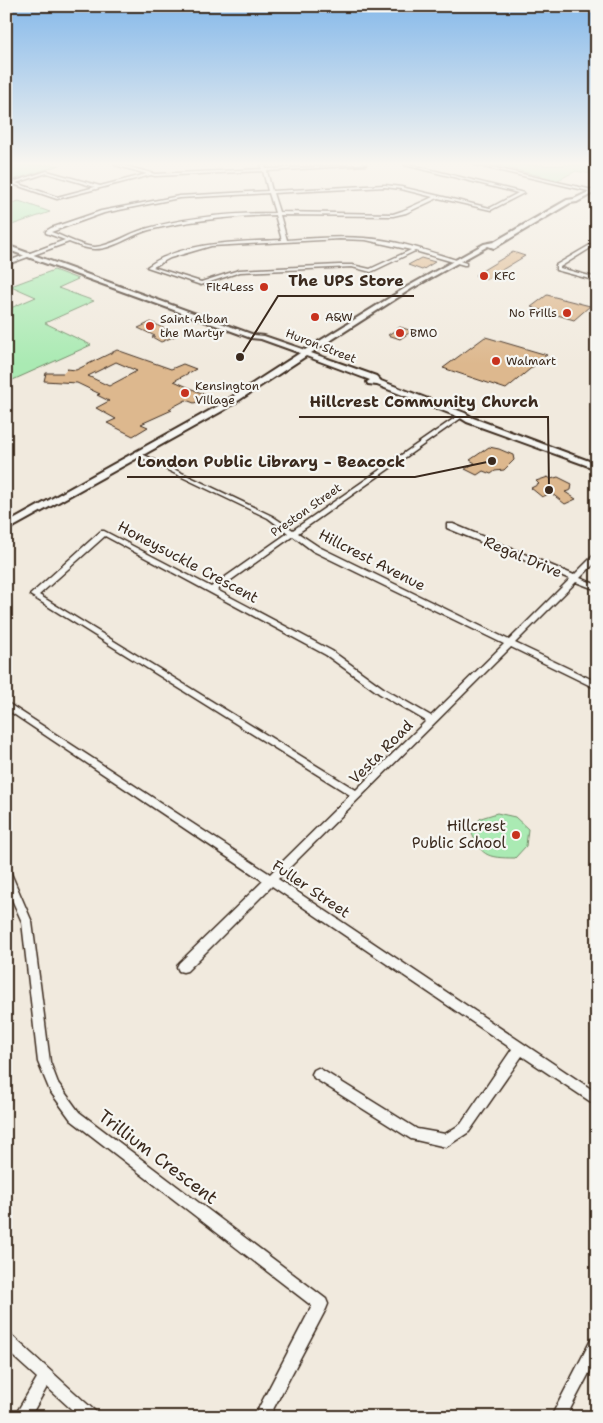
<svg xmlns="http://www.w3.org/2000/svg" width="603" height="1423" font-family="'Shantell Sans',sans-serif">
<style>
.green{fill:#aaeab3;stroke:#728a68}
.building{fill:#ddb88e;stroke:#3b2a1e;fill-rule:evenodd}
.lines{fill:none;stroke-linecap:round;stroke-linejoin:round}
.minor-casing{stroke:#3b2a1e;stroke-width:3}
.major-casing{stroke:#3b2a1e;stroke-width:4}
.minor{fill:#f6f6f2;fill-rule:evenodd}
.major{fill:#f6f6f2;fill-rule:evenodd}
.poi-dot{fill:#c8321e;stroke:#f6f6f2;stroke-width:2}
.labels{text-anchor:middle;stroke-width:4.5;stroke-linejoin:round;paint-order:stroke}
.far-poi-label{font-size:12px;fill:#3b2a1e;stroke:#f6f6f2;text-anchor:start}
.far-street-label{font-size:12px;fill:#3b2a1e;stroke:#f6f6f2}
.street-label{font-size:15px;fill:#3b2a1e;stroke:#f6f6f2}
.poi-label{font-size:15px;fill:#3b2a1e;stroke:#f6f6f2;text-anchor:end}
.near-street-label{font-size:18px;fill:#3b2a1e;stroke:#f6f6f2}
.leader{fill:none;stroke:#3b2a1e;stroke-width:2}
.callout-dot{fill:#3b2a1e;stroke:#f6f6f2;stroke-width:2}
.callout-label{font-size:16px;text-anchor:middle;font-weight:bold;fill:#3b2a1e;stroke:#f6f6f2;stroke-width:4.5;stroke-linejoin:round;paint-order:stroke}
</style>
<rect width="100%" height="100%" fill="#f1eade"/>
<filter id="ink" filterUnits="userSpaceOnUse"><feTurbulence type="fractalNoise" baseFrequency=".02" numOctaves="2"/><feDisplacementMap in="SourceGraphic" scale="10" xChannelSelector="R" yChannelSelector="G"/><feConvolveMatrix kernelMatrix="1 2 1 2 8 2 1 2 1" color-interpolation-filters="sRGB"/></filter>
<g filter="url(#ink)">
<path class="green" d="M6,165H60L6,182Z
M494,165H584L597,168V175L576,171L558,180Z
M19,201L50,212L6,227V205Z
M54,270L78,279L58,288L94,301L45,323L91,345L6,383V310L36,297L11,286Z
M497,813L515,817L528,829L526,846L515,858C486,858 481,856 470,829L481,818Z"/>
<path class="building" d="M513,252L525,256L487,279L475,275Z
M421,258L435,262L422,270L408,265Z
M547,295L590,306L574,320L531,307Z
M151,322L178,335L161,342L152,337L155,336L138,328Z
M400,327L412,331L400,339L388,335Z
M485,337L489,338L547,355L506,389L443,368Z
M117,350L171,369L183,364L196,369L174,381L208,396L206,397L208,398L194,403L186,400L169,409L172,410L141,424L148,427L133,436L107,423L116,419L96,408L109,401L97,395L100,394L77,383L44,381L46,373H63L67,369L76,370ZM116,362L137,371L109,386L88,376Z
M489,447L499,449L513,455L514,460L504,470L495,471L491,474L483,471L477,475L465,469L475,463L470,460Z
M548,477L551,479L558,477L572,484L571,490L565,492L576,499L565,504L551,493L542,497L531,488L539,484L536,481Z"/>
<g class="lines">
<defs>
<path id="minor" d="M115,165H122L155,174L262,169L261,165H265L266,169L366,165L267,171L272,191L385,185L401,187L490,208L518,193L405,165H412L524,193L491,210L438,198L406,213L393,216L280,215L287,240C313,238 338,236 364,238C399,240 433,253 466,263V265H464L415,251L371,272L352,267L240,272L201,285L147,267C182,241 240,242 282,240L275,215C233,216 190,220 149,230C131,235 114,249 95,249C86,249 77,245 69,242L6,265V262L65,240L46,233V231L51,228L101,211L179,196L268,191L263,171L155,176L151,175L57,199L10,183L47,171L100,186L147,174ZM47,173L95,187L57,197L16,183ZM385,187L401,189L433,197L402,211L393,214L279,212L273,193ZM269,193L275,213C231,213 187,217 145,229C129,233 112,246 95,247C82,247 63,236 51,232L104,213L179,198ZM340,239L366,240L411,250L370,269L352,265H339L239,270L201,282L153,267L170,258L211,246Z
M475,165H482L597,191V193Z
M597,241V244L560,267V268L597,278V281L556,270V265Z
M462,413L464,414V416L298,533L319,547L509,640L570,579L447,528V524H453L574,575L594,555H597V561L580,578L597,585V590L576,582L515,643L597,682V689L511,647L278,879L597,1093V1106L522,1056L469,1132L446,1147L411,1139L314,1078L312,1074L314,1070L318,1068L322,1070L417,1129L445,1134L461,1124L512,1049L272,886L187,971L183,972L179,971L177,967L179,963L263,881L6,709V702L270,874L350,795L30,595L101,531H104L211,587L288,533L268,518L136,455V453H140L272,516L293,530ZM105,536L326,655L380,694L426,721L356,790L39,595ZM293,536L313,551L504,644L431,716L386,690L332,651L217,590Z
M6,870L10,871L32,922L50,1062L58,1083L79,1112L326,1299L328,1304L326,1309L269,1417H254L312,1306L71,1120L50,1091L38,1062L22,922L6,886Z
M6,1333L11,1335L96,1412L98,1417H80L47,1387L30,1417H14L37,1378L6,1350Z
M597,1336V1358L566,1417H551L592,1338Z"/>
<path id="major" d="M597,188V191L577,202L570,203L494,248L488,246L411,289L311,353L376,376L381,381L465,413L473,418L597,464V469L467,422L459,417L377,385L368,384L367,382L370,380L306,356L224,410L6,531V524L218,406L300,353L261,339L251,338L6,249V245L254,335L264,336L305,350L407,287L484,244L494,242L567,200L574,199Z"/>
</defs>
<use href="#minor" class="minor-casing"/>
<use href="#major" class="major-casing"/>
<use href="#minor" class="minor"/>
<use href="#major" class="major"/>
</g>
</g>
<linearGradient id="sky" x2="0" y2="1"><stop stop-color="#86b9ea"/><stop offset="0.45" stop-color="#f9f6f0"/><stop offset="1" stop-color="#f9f6f0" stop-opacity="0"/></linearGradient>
<rect width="603" height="364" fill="url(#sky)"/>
<g class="poi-dot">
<circle cx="484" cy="276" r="5"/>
<circle cx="264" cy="287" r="5"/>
<circle cx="567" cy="313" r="5"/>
<circle cx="315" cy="317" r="5"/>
<circle cx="150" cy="326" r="5"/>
<circle cx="400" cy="333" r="5"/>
<circle cx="496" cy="361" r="5"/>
<circle cx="185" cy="393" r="5"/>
<circle cx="516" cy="835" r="5"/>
</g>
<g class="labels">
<g class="far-poi-label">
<text x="494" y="280">KFC</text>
<text x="254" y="291" text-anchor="end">Fit4Less</text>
<text x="557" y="317" text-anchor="end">No Frills</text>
<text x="325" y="321">A&amp;W</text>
<text x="160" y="323">Saint Alban<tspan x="160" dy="14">the Martyr</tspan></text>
<text x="410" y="337">BMO</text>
<text x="506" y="365">Walmart</text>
<text x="195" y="390">Kensington<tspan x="195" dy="14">Village</tspan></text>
</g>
<g class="far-street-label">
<text transform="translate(321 346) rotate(21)" y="4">Huron Street</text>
<text transform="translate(306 510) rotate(-35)" y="4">Preston Street</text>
</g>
<g class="street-label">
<text transform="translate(523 557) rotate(23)" y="5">Regal Drive</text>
<text transform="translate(372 560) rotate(27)" y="5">Hillcrest Avenue</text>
<text transform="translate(188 562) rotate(28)" y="5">Honeysuckle Crescent</text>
<text transform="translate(381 752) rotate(-45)" y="5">Vesta Road</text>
<text transform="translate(311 889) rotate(34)" y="5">Fuller Street</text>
</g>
<g class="poi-label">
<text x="506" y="831">Hillcrest<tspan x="506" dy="17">Public School</tspan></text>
</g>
<g class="near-street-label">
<text transform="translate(158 1157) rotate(37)" y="6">Trillium Crescent</text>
</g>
</g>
<path class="leader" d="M240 357L278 296H414M549 490L548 417H299M492 461L415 477H127"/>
<g class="callout-dot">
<circle cx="240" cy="357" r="5"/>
<circle cx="549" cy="490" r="5"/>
<circle cx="492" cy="461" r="5"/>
</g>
<g class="callout-label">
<text x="346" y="286">The UPS Store</text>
<text x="424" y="407">Hillcrest Community Church</text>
<text x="271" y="467">London Public Library - Beacock</text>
</g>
<rect width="603" height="1423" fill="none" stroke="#f6f6f2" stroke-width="25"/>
<rect x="12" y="12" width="578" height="1398" fill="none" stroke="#3b2a1e" stroke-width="2" filter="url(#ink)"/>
</svg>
